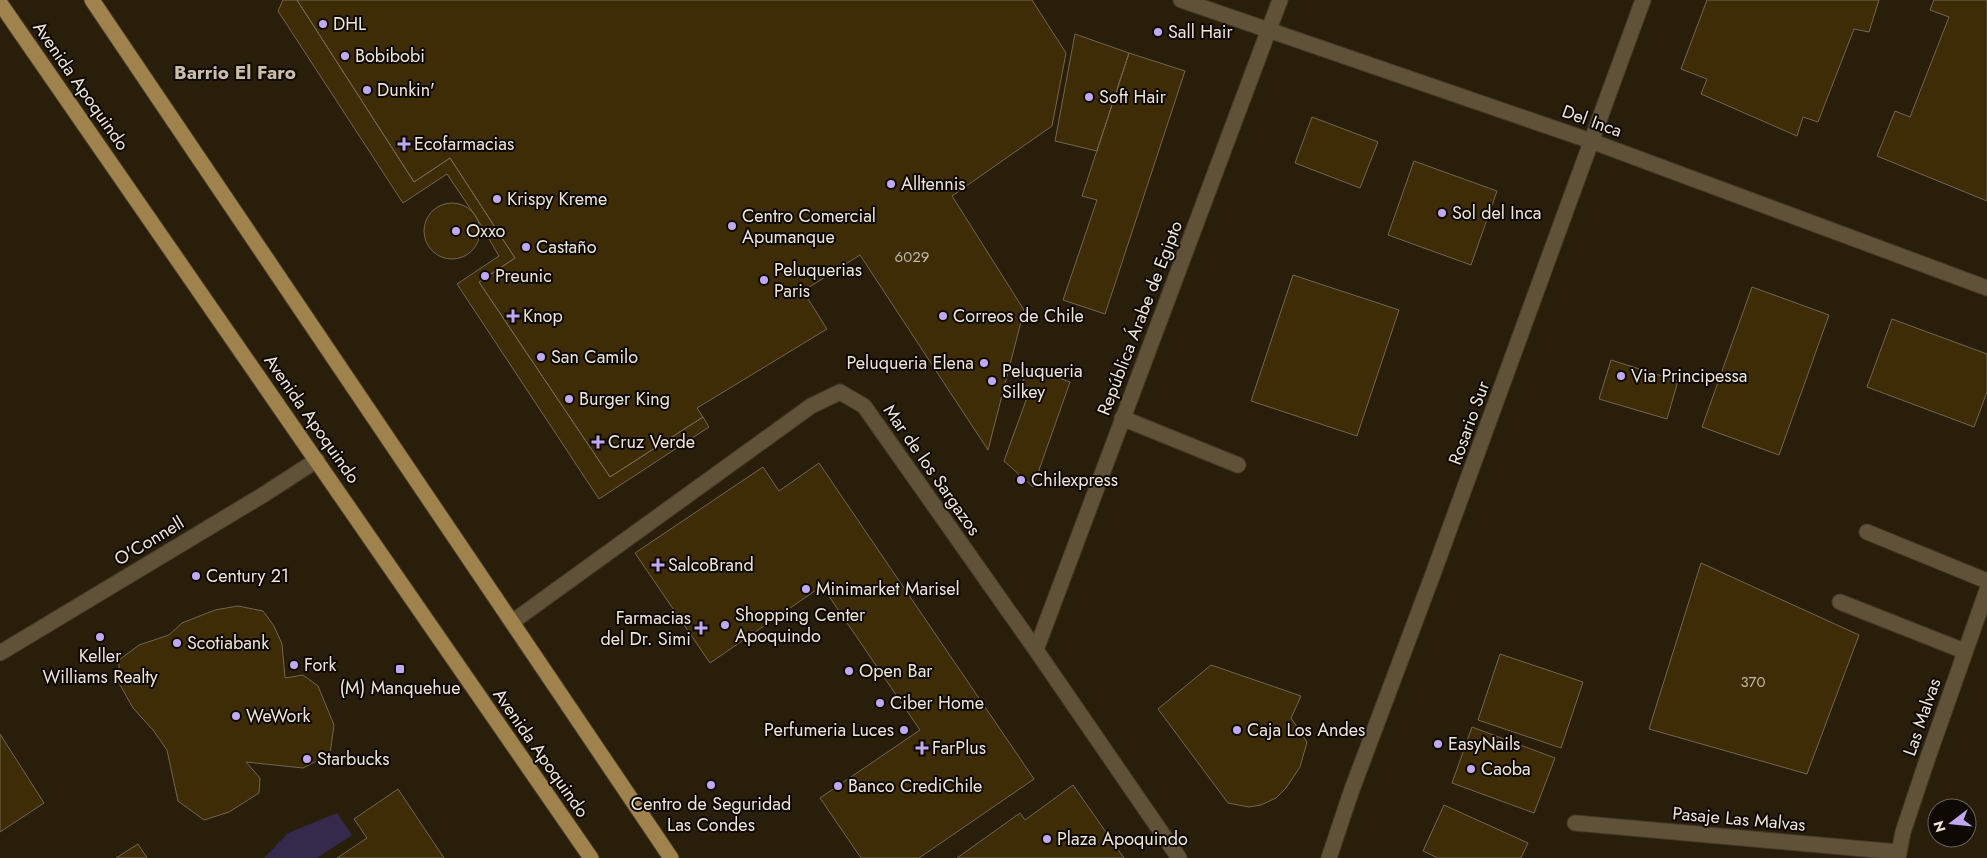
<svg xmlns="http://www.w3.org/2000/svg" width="1987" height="858" font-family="Jost,sans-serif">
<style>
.green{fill:#35294c}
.building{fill:#3e2c07;stroke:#736650}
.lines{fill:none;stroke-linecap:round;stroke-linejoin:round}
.minor-casing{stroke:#443a27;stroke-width:17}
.major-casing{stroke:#443a27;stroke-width:17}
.minor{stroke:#605238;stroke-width:15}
.major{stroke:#a0834c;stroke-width:15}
.poi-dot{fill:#c0a8f3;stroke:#0e0903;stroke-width:2}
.labels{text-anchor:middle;stroke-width:4;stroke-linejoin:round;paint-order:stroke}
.number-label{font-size:15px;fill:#c0b7a4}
.poi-label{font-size:18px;fill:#ece5d9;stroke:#0e0903;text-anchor:start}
.street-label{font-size:18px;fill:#ece5d9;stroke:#0e0903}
.neighbourhood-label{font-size:19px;font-weight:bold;fill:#cdbfa7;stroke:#0e0903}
</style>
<rect width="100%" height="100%" fill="#291e0a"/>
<path class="green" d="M337,813L352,835L317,858H264L288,833Z"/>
<path class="building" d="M283,0H297L414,182L450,158L515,258L479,282L610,477L703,417L709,427L599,499L457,284L499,256L478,220L447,174L403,203L278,11Z
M297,0H1032L1066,53L1052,126L952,196L1024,310L988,450L860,255L803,291L827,329L697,408L703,417L610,477L479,282L515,258L450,158L414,182Z
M1707,0H1879L1869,32L1854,29L1818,122L1803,117L1797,136L1701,94L1707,79L1681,69Z
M1934,0H1987V201L1877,156L1895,111L1910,117L1949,17L1930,10Z
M1075,34L1129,53L1097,151L1055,141Z
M1129,53L1185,71L1105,314L1063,300L1097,200L1082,196Z
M1312,117L1378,142L1360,188L1295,163Z
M1414,161L1497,191L1471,265L1388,235Z
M424 231a28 28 0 1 1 56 0a28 28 0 1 1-56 0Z
M1293,275L1399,310L1357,436L1251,401Z
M1752,287L1829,315L1779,455L1702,427Z
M1892,319L1987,354V392L1974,427L1867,387Z
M1611,360L1678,381L1667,419L1599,399Z
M1028,367L1070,382L1033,487L1004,461L1029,392L1020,389Z
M819,463L1034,779L919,858H861L820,798L920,730L822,586L710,663L635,553L763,467L779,491Z
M1701,563L1859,635L1807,774L1649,729Z
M238,606L263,611L274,626L282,644L285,678L303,675L318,686L334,725L330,754L303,768L246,762L260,778L259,793L229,812L204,820L178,801L167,750L153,730L133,708L119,683V660L139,645L169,635L182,623L215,610Z
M1500,654L1583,682L1561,748L1478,720Z
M1211,665L1301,696L1291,718L1307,742L1300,767L1286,788L1276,798L1261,805L1249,807L1228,803L1158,709Z
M1472,727L1555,758L1534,813L1452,783Z
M0,734L44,803L0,832Z
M1073,785L1124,858H957L1020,813L1025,820Z
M398,789L444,858H337L367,838L354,819Z
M1444,805L1528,843L1521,858H1438L1423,851Z
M138,844L147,858H116Z"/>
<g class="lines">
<defs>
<path id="minor" d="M1181,0L1591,141L1987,288
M1122,418L1238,465
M1867,532L1987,581
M1840,602L1964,651
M512,622L811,406L840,392L864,406L1036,650L1179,858
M1036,650L1280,0
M0,653L263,495L317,460
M1575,823L1898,852
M1329,858L1351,792L1433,574L1643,0
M1898,858L1903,832L1926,763L1987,590"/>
<path id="major" d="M92,0L671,858
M0,3L591,858"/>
</defs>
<use href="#minor" class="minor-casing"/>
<use href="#major" class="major-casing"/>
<use href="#minor" class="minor"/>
<use href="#major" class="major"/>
</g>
<g class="poi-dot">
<circle cx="323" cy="24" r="5"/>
<circle cx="1158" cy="32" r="5"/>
<circle cx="345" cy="56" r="5"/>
<circle cx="367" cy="90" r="5"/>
<circle cx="1089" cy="97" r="5"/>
<path d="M401.5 136.5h5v5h5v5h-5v5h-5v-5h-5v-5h5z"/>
<circle cx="891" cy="184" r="5"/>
<circle cx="497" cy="199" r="5"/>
<circle cx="1442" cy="213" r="5"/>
<circle cx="732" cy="226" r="5"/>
<circle cx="456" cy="231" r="5"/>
<circle cx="526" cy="247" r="5"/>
<circle cx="485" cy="276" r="5"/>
<circle cx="764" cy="280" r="5"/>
<path d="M510.5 308.5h5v5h5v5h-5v5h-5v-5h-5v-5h5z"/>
<circle cx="943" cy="316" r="5"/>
<circle cx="541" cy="357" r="5"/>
<circle cx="984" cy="363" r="5"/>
<circle cx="1621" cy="376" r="5"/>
<circle cx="992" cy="381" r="5"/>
<circle cx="569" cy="399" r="5"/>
<path d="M595.5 434.5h5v5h5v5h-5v5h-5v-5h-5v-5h5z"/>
<circle cx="1021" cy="480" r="5"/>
<path d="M655.5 557.5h5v5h5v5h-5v5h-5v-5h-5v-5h5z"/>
<circle cx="196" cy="576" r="5"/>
<circle cx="806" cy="589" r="5"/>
<circle cx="725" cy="625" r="5"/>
<path d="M698.5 620.5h5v5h5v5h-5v5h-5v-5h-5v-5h5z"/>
<circle cx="100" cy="637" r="5"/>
<circle cx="177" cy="643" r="5"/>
<circle cx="294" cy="665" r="5"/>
<rect x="395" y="664" width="10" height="10" rx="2.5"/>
<circle cx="849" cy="671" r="5"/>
<circle cx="880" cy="703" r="5"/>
<circle cx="236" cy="716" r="5"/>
<circle cx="904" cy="730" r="5"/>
<circle cx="1237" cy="730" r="5"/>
<circle cx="1438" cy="744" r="5"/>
<path d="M919.5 740.5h5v5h5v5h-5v5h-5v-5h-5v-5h5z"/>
<circle cx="307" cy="759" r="5"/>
<circle cx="1471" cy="769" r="5"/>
<circle cx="711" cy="785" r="5"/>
<circle cx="838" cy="786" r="5"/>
<circle cx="1047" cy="839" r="5"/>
</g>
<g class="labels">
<g class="number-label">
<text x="912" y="262">6029</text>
<text x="1753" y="687">370</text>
</g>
<g class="poi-label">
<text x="333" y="30">DHL</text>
<text x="1168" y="38">Sall Hair</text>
<text x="355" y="62">Bobibobi</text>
<text x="377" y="96">Dunkin'</text>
<text x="1099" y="103">Soft Hair</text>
<text x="414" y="150">Ecofarmacias</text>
<text x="901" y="190">Alltennis</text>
<text x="507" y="205">Krispy Kreme</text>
<text x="1452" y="219">Sol del Inca</text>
<text x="742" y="222">Centro Comercial<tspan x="742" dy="21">Apumanque</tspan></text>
<text x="466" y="237">Oxxo</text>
<text x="536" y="253">Castaño</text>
<text x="774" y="276">Peluquerias<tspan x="774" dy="21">Paris</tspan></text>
<text x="495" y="282">Preunic</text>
<text x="523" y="322">Knop</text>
<text x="953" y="322">Correos de Chile</text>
<text x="551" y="363">San Camilo</text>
<text x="974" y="369" text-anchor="end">Peluqueria Elena</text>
<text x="1002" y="377">Peluqueria<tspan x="1002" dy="21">Silkey</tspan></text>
<text x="1631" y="382">Via Principessa</text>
<text x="579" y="405">Burger King</text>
<text x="608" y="448">Cruz Verde</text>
<text x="1031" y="486">Chilexpress</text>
<text x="668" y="571">SalcoBrand</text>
<text x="206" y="582">Century 21</text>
<text x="816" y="595">Minimarket Marisel</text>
<text x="735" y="621">Shopping Center<tspan x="735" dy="21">Apoquindo</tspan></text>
<text x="691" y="624" text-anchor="end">Farmacias<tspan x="691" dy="21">del Dr. Simi</tspan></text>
<text x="187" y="649">Scotiabank</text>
<text x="100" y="662" text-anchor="middle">Keller<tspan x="100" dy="21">Williams Realty</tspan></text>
<text x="304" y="671">Fork</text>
<text x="859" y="677">Open Bar</text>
<text x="400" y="694" text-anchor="middle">(M) Manquehue</text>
<text x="890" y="709">Ciber Home</text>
<text x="246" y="722">WeWork</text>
<text x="894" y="736" text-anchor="end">Perfumeria Luces</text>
<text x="1247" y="736">Caja Los Andes</text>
<text x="1448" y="750">EasyNails</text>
<text x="932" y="754">FarPlus</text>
<text x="317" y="765">Starbucks</text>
<text x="1481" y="775">Caoba</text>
<text x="848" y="792">Banco CrediChile</text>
<text x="711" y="810" text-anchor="middle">Centro de Seguridad<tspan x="711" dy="21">Las Condes</tspan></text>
<text x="1057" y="845">Plaza Apoquindo</text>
</g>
<g class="street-label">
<text transform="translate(81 86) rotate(55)" y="6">Avenida Apoquindo</text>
<text transform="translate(1592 121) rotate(20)" y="6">Del Inca</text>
<text transform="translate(1140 318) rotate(-69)" y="6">República Árabe de Egipto</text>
<text transform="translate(312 419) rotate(55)" y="6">Avenida Apoquindo</text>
<text transform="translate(1469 423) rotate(-70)" y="6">Rosario Sur</text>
<text transform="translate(932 470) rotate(55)" y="6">Mar de los Sargazos</text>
<text transform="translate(149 541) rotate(-31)" y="6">O'Connell</text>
<text transform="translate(1922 717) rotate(-71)" y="6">Las Malvas</text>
<text transform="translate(541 753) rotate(55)" y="6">Avenida Apoquindo</text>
<text transform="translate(1739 819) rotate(5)" y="6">Pasaje Las Malvas</text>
</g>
<g class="neighbourhood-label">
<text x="235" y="79">Barrio El Faro</text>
</g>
</g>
<g transform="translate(1952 823) rotate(254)"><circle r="24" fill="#0e0903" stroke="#676159"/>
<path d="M0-4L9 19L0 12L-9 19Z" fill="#c0a8f3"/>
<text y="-8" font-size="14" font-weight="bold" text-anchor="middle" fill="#ece5d9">N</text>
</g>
</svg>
